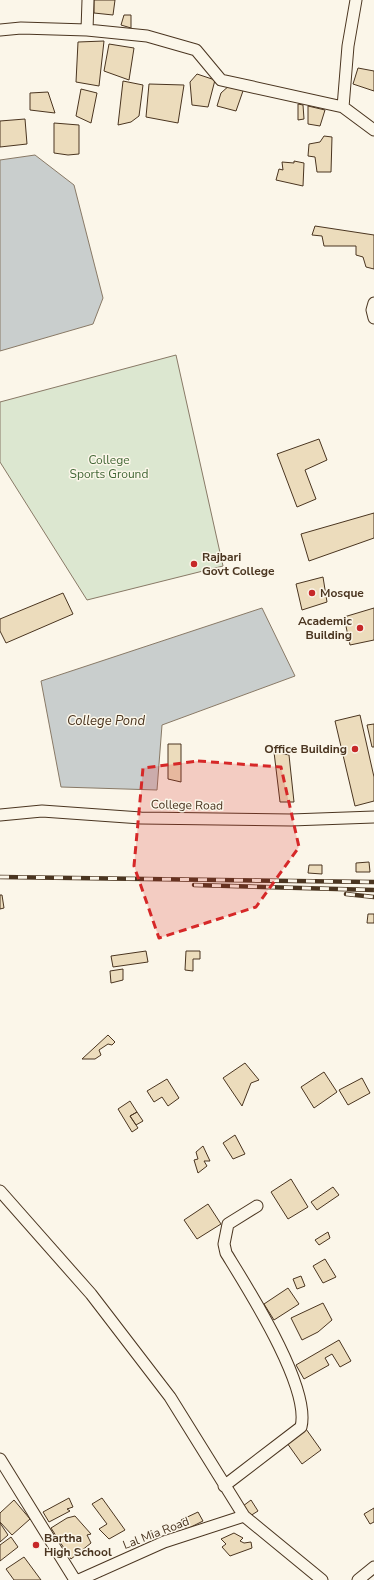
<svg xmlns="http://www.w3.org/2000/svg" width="374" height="1580" font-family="'Nunito Sans',sans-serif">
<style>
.green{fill:#dce7d0;stroke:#887966}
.water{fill:#c9cecd;stroke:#887966}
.building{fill:#ecdcbc;stroke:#4a3520}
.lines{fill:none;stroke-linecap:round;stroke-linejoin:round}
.minor-casing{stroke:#4a3520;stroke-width:13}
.minor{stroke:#fbf6e9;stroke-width:11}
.rail-casing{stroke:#4a3520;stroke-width:4.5}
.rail{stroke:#fbf6e9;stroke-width:3;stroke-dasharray:9;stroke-linecap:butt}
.marked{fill:#d62828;fill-opacity:0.2;stroke:#d62828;stroke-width:3;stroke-dasharray:8 5;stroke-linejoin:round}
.poi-dot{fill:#c62828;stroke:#fbf6e9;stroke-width:1.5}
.labels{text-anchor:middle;stroke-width:3;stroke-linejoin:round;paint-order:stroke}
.park-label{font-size:12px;fill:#436837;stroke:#fbf6e9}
.poi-label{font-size:12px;font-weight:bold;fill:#4a3520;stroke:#fbf6e9;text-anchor:start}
.street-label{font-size:12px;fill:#4a3520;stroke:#fbf6e9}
.water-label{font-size:13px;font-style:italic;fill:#4a3520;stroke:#fbf6e9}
</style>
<rect width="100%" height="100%" fill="#fbf6e9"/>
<path class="green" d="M176,355L223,566L87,600L0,462V402Z"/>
<path class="water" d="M35,155L74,185L103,298L93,324L0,351V160Z
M262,608L295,676L162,725L157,790L61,787L41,681Z"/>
<path class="building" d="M94,0H115L113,15L94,13Z
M124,15H131V28L121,25Z
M104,41L99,86L76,82L78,42Z
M109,44L134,48L129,80L104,71Z
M358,68L374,71V91L353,84Z
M197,74L215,80L208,107L192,105L190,82Z
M123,81L143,85L139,116L131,122L118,125Z
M149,84L184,85L178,123L146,117Z
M231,84L244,88L236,111L217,106L221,93Z
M81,89L97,93L91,123L76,116Z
M48,92L55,113L30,110V93Z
M298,104L303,105L304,119L298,120Z
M308,106L325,110L320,126L308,124Z
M25,119L27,144L0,147V121Z
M54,123L79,125V154L68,155L54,153Z
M324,136L332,137L331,172H317L315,157L308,156L309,144L320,142Z
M294,161L304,163L303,186L276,180L279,169L283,170L282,162L294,163Z
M315,226L374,235V269L366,267L363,257L356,255V246H324L322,236L312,235Z
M319,439L327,460L305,470L316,499L297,507L277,454Z
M374,513V538L309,561L301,534Z
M323,577L327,602L302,610L296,584Z
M63,593L73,614L6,643L0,631V619Z
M374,608V640L350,645L344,617Z
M360,715L374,777V801L355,806L335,721Z
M374,724V747H372L367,725Z
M168,744H181V782L168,779Z
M274,752L289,755L294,802H280Z
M369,862L370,872H356V863Z
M309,865H322V874L308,873Z
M0,895H2L4,908L0,909Z
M368,914H374V923H367Z
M146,951L148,962L113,967L111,956Z
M186,951H200V959H193V971L185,970Z
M123,969V980L111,983L110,971Z
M108,1035L115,1042L112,1045L108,1044L99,1050L101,1055L95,1059H82Z
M245,1063L259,1080L251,1083L242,1106L223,1078Z
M324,1072L337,1092L314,1108L301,1087Z
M362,1078L370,1093L348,1105L339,1090Z
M167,1079L179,1098L168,1106L162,1097L154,1102L147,1091Z
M130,1101L137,1112L130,1116L138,1128L132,1132L118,1109Z
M137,1112L143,1121L136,1125L130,1116Z
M235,1135L245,1154L233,1159L223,1143Z
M203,1146L210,1161H204L207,1166L198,1173L194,1160L198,1159L196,1152Z
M291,1179L308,1207L288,1219L271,1192Z
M333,1187L339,1195L317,1210L311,1202Z
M208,1204L221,1224L197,1239L184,1220Z
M328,1232L330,1238L319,1245L315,1240Z
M325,1259L336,1277L323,1283L313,1266Z
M301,1276L305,1286L297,1289L293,1279Z
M288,1288L299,1304L274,1320L264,1304Z
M323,1303L332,1320L318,1332L302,1340L291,1318Z
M339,1340L351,1361L340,1367L332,1354L325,1358L329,1365L304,1379L296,1365Z
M306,1429L321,1450L302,1464L287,1443Z
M69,1498L73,1507L67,1509L70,1511L49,1522L43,1512Z
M102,1498L125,1530L109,1539L99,1529L107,1524L92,1504Z
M14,1500L30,1519L12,1535L0,1522V1513Z
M251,1500L258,1511L250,1516L243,1506Z
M374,1508V1522L370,1524L364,1514Z
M198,1512L203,1521L187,1529L181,1520Z
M75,1516L91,1534L87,1535L91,1543L71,1559L51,1528L67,1518Z
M0,1523L8,1535L0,1542Z
M234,1533L243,1538L240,1541L244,1543L251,1542L252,1548L230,1556L222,1547L226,1544L221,1539Z
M11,1537L18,1547L0,1561V1545Z
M24,1557L41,1580H14L6,1569Z"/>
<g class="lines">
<defs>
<path id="minor" d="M0,30L21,28L87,30L147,36L196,50L221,80L343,107L374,130
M87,30L88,0
M343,107L348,46L356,0
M374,303L372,310L374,318
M0,815L42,811L141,818L291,820L374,817
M0,1191L91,1294L170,1397L244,1516L322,1580
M0,1459L75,1580
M224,1486L301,1427C311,1387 248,1289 226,1253L224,1244L228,1224L257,1206
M79,1580L164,1542L244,1516
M358,1580L374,1567"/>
</defs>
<use href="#minor" class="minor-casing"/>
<use href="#minor" class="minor"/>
<defs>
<path id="rail" d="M0,877L374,882
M194,885L374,890
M346,894L374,897"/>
</defs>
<use href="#rail" class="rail-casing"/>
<use href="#rail" class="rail"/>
</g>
<path class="marked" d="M198,761L281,767L299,847L256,907L159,938L134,866L143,768Z"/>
<g class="poi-dot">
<circle cx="194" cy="564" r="4"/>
<circle cx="312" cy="593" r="4"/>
<circle cx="360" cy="628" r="4"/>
<circle cx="355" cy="749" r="4"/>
<circle cx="36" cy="1545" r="4"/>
</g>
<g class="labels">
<g class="park-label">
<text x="109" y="464">College<tspan x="109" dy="14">Sports Ground</tspan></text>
</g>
<g class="poi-label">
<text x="202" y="561">Rajbari<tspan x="202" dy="14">Govt College</tspan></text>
<text x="320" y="597">Mosque</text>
<text x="352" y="625" text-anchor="end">Academic<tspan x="352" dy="14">Building</tspan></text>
<text x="347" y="753" text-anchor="end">Office Building</text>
<text x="44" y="1542">Bartha<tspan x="44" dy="14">High School</tspan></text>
</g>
<g class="street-label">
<text transform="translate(187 805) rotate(1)" y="4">College Road</text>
<text transform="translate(156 1533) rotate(-21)" y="4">Lal Mia Road</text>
</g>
<g class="water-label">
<text x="106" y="725">College Pond</text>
</g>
</g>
</svg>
